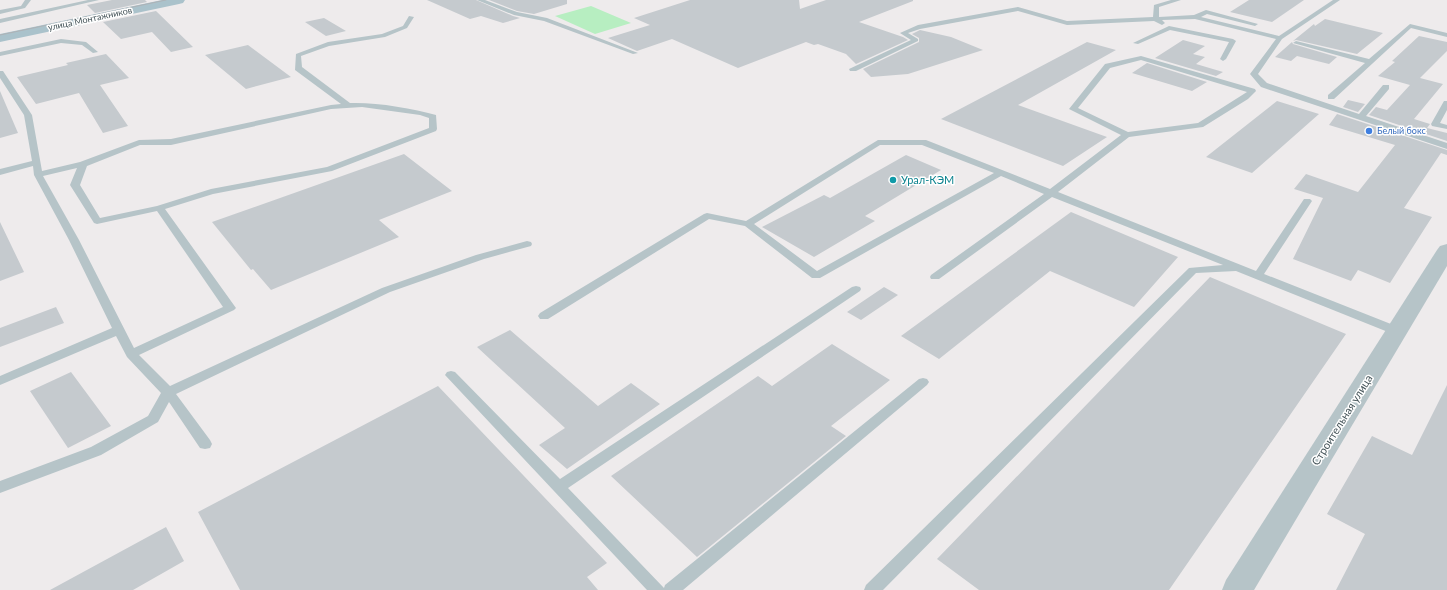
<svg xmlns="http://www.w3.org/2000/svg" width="1447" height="590" font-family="Lato,sans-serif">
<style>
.green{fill:#b7eec1}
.building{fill:#c5cace}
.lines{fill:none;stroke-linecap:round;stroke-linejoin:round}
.service{fill:#b6c4c8;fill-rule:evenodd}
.minor{fill:#b6c4c8;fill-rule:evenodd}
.primary{fill:#aac2cb;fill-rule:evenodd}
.tram{stroke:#adb2b6;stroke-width:1}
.shop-dot{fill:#3f7fe0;stroke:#fff;stroke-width:1.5}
.culture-dot{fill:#0f9aa8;stroke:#fff;stroke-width:1.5}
.labels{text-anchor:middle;stroke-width:3;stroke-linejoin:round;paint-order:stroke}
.far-street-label{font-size:9px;fill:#445358;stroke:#fff}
.far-shop-label{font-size:9px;fill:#366cbe;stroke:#fff;text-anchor:start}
.culture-label{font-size:11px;fill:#0d838f;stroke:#fff;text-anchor:start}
.street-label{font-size:11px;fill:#445358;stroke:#fff}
</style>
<rect width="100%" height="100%" fill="#eeebec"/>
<path class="green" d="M591,6L631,23L595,34L555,16Z"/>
<path class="building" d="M112,0H145L147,2L95,13L87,5Z
M427,0H476L513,16L520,18L503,23L481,16L470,19Z
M489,0H567V4L534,14L517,11Z
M690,0H799L800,9L826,0H913V1L859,22L903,37L908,40L856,64L846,54L818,44L814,45L806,42L738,68L672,39L637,51L608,38L650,25L634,18Z
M1249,0H1304L1272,22L1230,12Z
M156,11L193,47L171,52L152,32L121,39L103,22Z
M324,18L346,31L326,36L305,22Z
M1325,19L1383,33L1357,54L1296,40L1293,41L1314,24L1315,26Z
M920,30L951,37L983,50L908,74L871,77L863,69L919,42V38L912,34Z
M1419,36L1447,42V51L1420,78L1443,84L1414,119L1430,124L1427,128L1447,133V141L1369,115L1376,107L1387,110L1410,85L1378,76L1395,62L1392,61Z
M1183,40L1205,46L1193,54L1205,57L1196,64L1223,72L1216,76L1155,58Z
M1087,42L1116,50L1018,105L1107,137L1063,166L941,119Z
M1292,42L1293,44L1337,57L1329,64L1297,56L1291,61L1275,57Z
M248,45L291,77L246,89L205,55Z
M106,54L129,78L100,85L128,126L103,133L79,93L36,104L17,77L68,65L66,63Z
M1147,63L1207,82L1192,91L1132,73Z
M0,91L18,133L0,138Z
M1348,100L1365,104L1358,112L1343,107Z
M1277,101L1319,114L1252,173L1206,157Z
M1337,114L1447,150V155L1441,153L1404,208L1432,217L1390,283L1358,270L1351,281L1293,259L1323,198L1294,189L1306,174L1358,192L1395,145L1329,125Z
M404,154L452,191L379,220L399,237L271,290L253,269L251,270L212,222Z
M906,155L941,170L865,216L875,221L814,257L762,227L824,195L830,198Z
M1071,212L1178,257L1134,307L1050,271L939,359L901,336Z
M0,222L24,272L0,281Z
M1210,277L1346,334L1169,590H979L937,559Z
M884,287L898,295L861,320L847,312Z
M56,307L64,323L0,347V328Z
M510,330L598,406L631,383L660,404L567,469L539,445L565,428L477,347Z
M832,344L890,380L831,426L846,436L697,557L611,476L758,376L772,386Z
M71,372L111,426L68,448L30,391Z
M1447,385V590H1336L1365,534L1327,514L1372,436L1412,455Z
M438,386L607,563L587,577L598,590H240L198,512Z
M166,527L184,561L133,590H50Z"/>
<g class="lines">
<path class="service" d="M25,0H31L25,8L0,14V10L21,6Z
M88,0H99L0,23V19Z
M477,0H485L517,12L547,18L638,53L633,54L544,21L514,15Z
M1171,0H1181L1159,7V17L1194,15L1206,10L1258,24L1255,26L1207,14L1201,17L1279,36L1333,0H1340L1282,39L1258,74L1267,83L1359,114L1383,85H1389V89L1366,116L1447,143V149L1261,87L1250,74L1276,39L1195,19L1162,20L1165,23L1162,25L1154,21L1067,25L1018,11L920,29L908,33L918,39V41L856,71H850L849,69L911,40L900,33L918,25L1018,7L1067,21L1153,17L1154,5Z
M409,16L414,17L407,28L385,37L329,46L301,56L302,67L350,103C375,102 412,108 436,115L437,129L436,131L332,171L213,194L165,209L236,308L234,310L139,355L170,386L382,288L476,255L527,241L531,242L532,244L531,246L484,259L390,292L176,394L210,440L212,444L210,448L205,449L200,448L169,402L158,422L101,455L0,493V481L91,447L148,416L161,393L127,357L116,336L0,385V376L112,328L69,240L34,175L33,166L0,175V169L32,161L24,115L0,78V71H3L32,115L42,171L80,162L139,140L171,139L331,105L341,104L295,70L296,54L328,42L382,34L403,26ZM362,107L420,115L429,118V128L327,167L211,189L157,206L100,218L80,185L87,166L140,145H171L331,109ZM77,168L70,185L94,223L97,224L157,211L223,307L134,348L79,240L43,176Z
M1410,24L1447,33V37L1411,28L1334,99H1328V95L1365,63L1293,43L1296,41L1369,59Z
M1169,26L1233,39L1236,41L1226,59L1223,61L1220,59L1229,42L1170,30L1138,44L1133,43Z
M61,39L86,42L98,52L93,53L82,45L61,43L0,56V52Z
M1141,56L1255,89L1256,91L1248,99L1203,127L1129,137L1058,192L1256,271L1304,199H1310L1312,201L1264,274L1401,328L1403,331L1401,334H1393L1236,271L1196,273L883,590H864L866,585L1189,268L1223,265L1052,197L939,279H931L930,277L931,275L1044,194L1001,176L820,278H812L745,226L709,219L548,319H540L538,316L540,313L704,214L707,213L746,221L878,140H926L1050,189L1121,135L1069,109L1105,64ZM1141,60L1247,92L1198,123L1128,132L1078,108L1110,68ZM880,145H922L994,173L817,271L754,224Z
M1444,101H1447V110L1440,123L1447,125V129L1432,126L1431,124Z
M856,286L860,287L861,289L860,291L568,488L664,588L665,585L919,379L923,378L927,379L929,382L927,385L683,590H647L445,375L447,372L451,371L455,372L560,479L852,287Z"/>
<path class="minor" d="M1447,244V266L1254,590H1222L1226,580L1437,250L1440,246Z"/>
<path class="primary" d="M162,0H185L183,3L179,4L0,42V34Z"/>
<path class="tram" d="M0,35L166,0"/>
</g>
<circle class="shop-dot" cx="1369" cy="131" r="4"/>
<circle class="culture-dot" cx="893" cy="180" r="4"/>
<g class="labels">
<g class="far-street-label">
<text transform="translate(90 19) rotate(-12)" y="3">улица Монтажников</text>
</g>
<g class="far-shop-label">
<text x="1377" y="134">Белый бокс</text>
</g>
<g class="culture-label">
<text x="901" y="184">Урал-КЭМ</text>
</g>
<g class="street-label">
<text transform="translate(1342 420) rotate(-58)" y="4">Строительная улица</text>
</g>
</g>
</svg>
